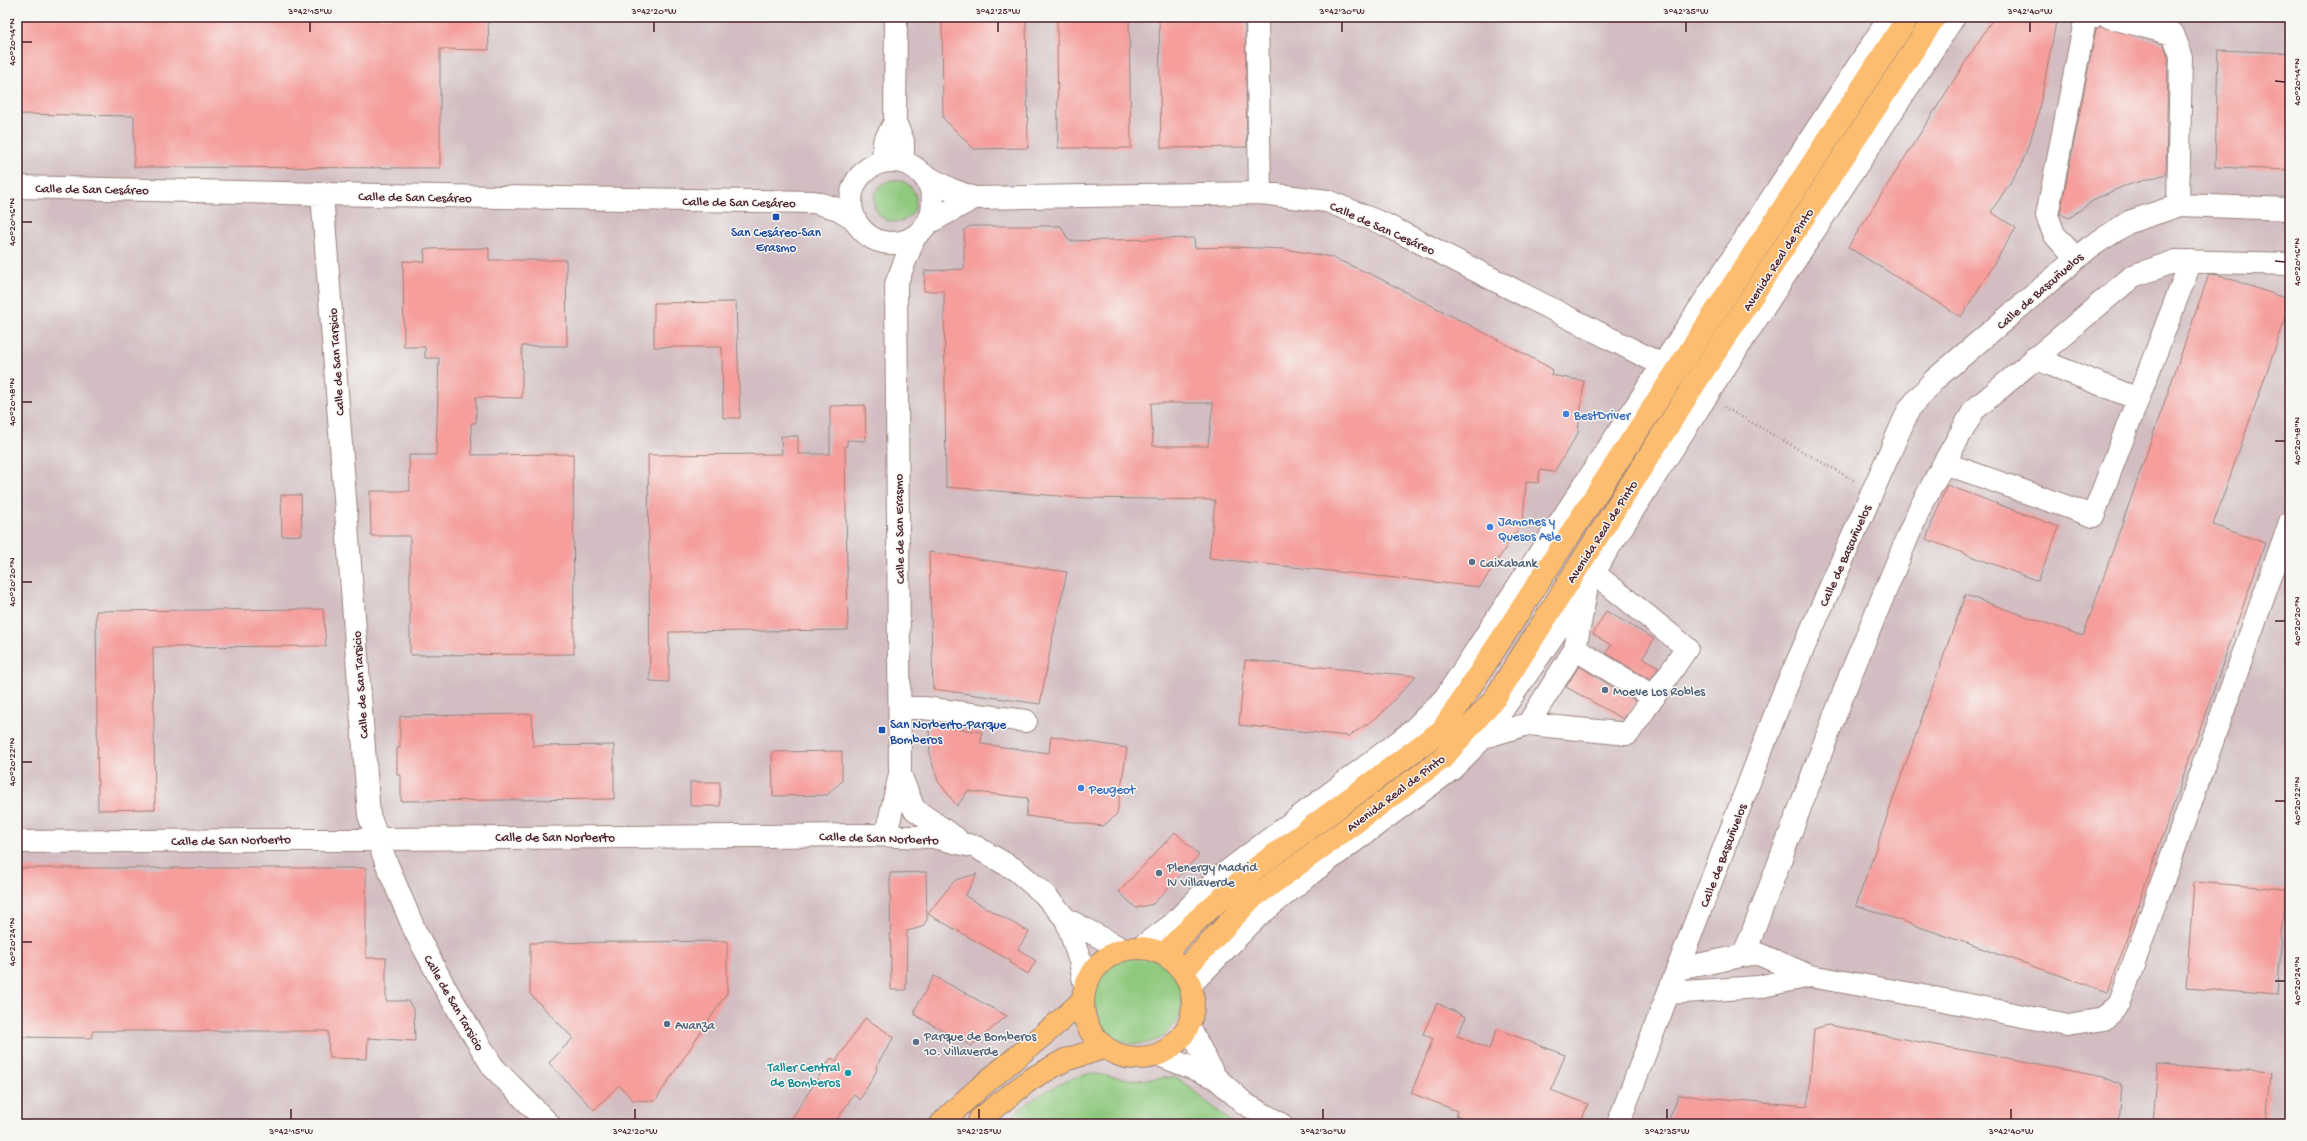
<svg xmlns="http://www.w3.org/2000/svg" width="2307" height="1141" font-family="'Gochi Hand',sans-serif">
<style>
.industrial{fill:#d2bec2}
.green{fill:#8fc97e;stroke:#6c7454}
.building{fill:#f59e9c;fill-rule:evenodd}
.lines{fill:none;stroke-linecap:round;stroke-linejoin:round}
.minor-casing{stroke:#9a837c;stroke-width:24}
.major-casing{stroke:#9a837c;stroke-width:24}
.path{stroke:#9a837c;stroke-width:2.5;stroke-dasharray:1 3;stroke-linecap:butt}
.minor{stroke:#fff;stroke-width:22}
.major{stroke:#fcbd6f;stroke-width:22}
.ticks{fill:none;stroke:#4a1f2b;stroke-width:1.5}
.transit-dot{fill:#1a4fb4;stroke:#f6f6f2;stroke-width:1.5}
.shop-dot{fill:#3f7fe0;stroke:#f6f6f2;stroke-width:1.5}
.service-dot{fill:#5c6f8a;stroke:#f6f6f2;stroke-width:1.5}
.culture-dot{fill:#0f9aa8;stroke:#f6f6f2;stroke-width:1.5}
.labels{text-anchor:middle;stroke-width:3;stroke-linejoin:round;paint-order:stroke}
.street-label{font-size:13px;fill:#4a1f2b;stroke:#f6f6f2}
.transit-label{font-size:13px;fill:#164399;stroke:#f6f6f2}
.shop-label{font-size:13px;fill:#366cbe;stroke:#f6f6f2;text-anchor:start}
.service-label{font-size:13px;fill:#4e5e75;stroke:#f6f6f2;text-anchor:start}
.culture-label{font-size:13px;fill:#0d838f;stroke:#f6f6f2;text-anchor:end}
.neatline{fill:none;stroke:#4a1f2b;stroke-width:1.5}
.ticks-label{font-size:10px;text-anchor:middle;fill:#4a1f2b}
</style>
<rect width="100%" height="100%" fill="#f6f6f2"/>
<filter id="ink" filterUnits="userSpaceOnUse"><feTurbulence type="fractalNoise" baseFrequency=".025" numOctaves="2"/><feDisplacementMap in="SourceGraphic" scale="8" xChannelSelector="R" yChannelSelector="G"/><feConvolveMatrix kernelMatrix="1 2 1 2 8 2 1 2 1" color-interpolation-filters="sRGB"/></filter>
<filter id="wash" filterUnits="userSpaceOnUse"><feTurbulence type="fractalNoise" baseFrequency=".012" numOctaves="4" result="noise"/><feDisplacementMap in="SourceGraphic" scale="16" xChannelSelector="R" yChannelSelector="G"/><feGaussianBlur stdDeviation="0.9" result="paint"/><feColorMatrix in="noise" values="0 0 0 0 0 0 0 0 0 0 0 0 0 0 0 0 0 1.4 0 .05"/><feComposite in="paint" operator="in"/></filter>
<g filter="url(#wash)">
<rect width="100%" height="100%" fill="#ebe7cd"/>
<path class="industrial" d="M17,17H2290V1124H17Z"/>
<path class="green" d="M874 201a21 21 0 1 1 42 0a21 21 0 1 1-42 0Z
M1094 1000a44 44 0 1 1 88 0a44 44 0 1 1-88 0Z
M1088,1073L1136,1080L1175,1077L1183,1082L1234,1124H1005C1026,1100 1058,1082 1088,1073Z"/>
<g id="blocks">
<path class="building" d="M17,17H488L489,50L440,49V168L134,167V116L17,114Z
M942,17H1026L1028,148L974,149L943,118Z
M1057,17H1129L1131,148H1058Z
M1159,17H1245L1247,147L1161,148Z
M1994,17H2057L2037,120L2021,166L1991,212L2016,228L1961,317L1848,247Z
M2101,26L2164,44L2168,57L2166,174L2124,186L2097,198L2069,218L2060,214L2096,29Z
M2218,50L2290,53V170L2215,167Z
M970,226H1061L1069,241L1194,238L1195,248L1233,247L1284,249L1331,257L1375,276L1506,344L1552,369L1551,375L1584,381L1578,433L1554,472L1540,470L1538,483L1526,482L1523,521L1480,587L1209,558L1215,500L1084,498L946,487L944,291H924L925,271L964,269V230ZM1151,403H1213L1208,446H1153Z
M489,248V260H566L567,346H522V398L476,397V423H471L472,455L573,454L574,654L410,655V536H371L370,491H410L409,455H436L439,358H425V347H404L403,261L425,262L424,249Z
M2209,274L2219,275L2290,300V306L2213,525L2265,543L2108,992L1856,905L1965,595L2083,636Z
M736,302L740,418H723L722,347H654V303Z
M865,405L866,441L847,440V446H845L848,630L669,632V682L650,681L648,455L782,454L781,436H798V454H830V406Z
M1947,485L2059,527L2038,581L1926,539Z
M281,495H301L302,535L282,536Z
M929,552L1067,572L1052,640L1040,704L933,689Z
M323,609L326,646L153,647L155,809L98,810L96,611Z
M1606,611L1654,639L1643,658L1659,667L1650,680L1606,653L1611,645L1593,634Z
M1245,660L1416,676L1379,716L1349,736L1239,725Z
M1579,666L1636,701L1623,719L1566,687Z
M532,714L533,746L614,745V799L401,801V775H397V748H400V716Z
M929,725L982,732L981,744L1049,753L1051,736L1127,748L1117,814L1103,826L1026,816L1028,798L968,791L957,806L938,781L930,756Z
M842,751V781L827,795L773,796L772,752Z
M690,782H720V806H690Z
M1175,832L1199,855L1153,904L1136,908L1119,892Z
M17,868H366V958H386V1001H408L414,1010L415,1041L368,1038L367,1059L329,1058L328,1031H93L91,1038L17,1037Z
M926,872L927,920L922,927L907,931L906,990H891L890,873Z
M977,874L965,896L1029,932L1018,949L1036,961L1028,974L1010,963L1011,961L928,914L953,882L958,879Z
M2194,882L2286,889L2277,995L2186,988Z
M727,941V993L655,1101L633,1100L619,1085L594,1110L549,1063L573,1038L530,994V943Z
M934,976L1007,1016L971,1046L915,1015V1009Z
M1437,1003L1466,1017L1457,1036L1489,1049L1497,1029L1565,1055L1551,1090L1588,1104L1580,1124H1460L1462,1118L1456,1115L1457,1111L1411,1093L1433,1039L1423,1034Z
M865,1018L894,1037L876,1066L877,1070L860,1100L854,1094L834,1124H788L831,1058L836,1061Z
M1828,1025L2104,1076L2121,1084L2118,1124H1667L1679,1095L1808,1106L1814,1029Z
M2158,1064L2271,1073L2266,1124H2153Z"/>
</g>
</g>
<g filter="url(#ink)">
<use href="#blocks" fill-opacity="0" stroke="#9a837c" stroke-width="1"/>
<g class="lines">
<defs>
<path id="minor" d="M896,17L895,122L903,141V162
M1257,17L1260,193
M2109,17L2173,34L2181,55L2178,206
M851 202a41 41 0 1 1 82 0a41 41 0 1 1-82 0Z
M883,162L884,142L895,122
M924,175L950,189L974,198L1260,193L1327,201L1386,225L1676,372
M17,187L322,194L814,202L838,209L855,219
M322,194L369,815L386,862L415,931L445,988L493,1067L549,1124
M928,223L974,198
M2076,259L2054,234L2047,215L2085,21L2093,17
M2034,358L2138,399
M1944,463L1974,410L2133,276L2176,261L2290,264
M1575,649L1654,697
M900,708H924L1026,721
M1528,724L1575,649L1586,592
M1484,737L1528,724L1628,734L1687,648L1594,573
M900,774L914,809L956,838
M886,835L900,774L896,284L915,236
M17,842L865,835L933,837L976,847L1016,870L1044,894L1066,919L1122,949
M1066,919L1080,961L1085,986
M1141,947L1172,925L1217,879L1410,733L1445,698L1890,17
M1744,955L1850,676L1918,512L1944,463L2093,516L2191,261
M1810,976L1934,998L2068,1025L2104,1019L2120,1002L2290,522
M1191,984L1257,917L1314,871L1452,769L1484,737L1587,586L1606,552L1731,358L1954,17
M1669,993L1758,987L1810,976L1756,953L1678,969
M1159,1055L1215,1077L1189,1027
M1215,1077L1245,1104L1281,1124
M1618,1124L1783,694L1909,409L1934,380L2090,247L2129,222L2180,205L2290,209"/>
<path id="major" d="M1083 1003a55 55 0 1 1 110 0a55 55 0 1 1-110 0Z
M1165,953L1197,920L1252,871L1442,730L1908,17
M1184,970L1250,900L1442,759L1495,698L1696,382L1935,17
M941,1124C984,1079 1037,1044 1082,1001
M978,1124L980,1119L1031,1079L1065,1060L1104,1048"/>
</defs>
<use href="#minor" class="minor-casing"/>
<use href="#major" class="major-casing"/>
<path class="path" d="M1724,407L1855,481"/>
<use href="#minor" class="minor"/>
<use href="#major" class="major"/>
</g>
</g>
<path class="ticks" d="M310,32V22M654,32V22M998,32V22M1342,32V22M1686,32V22M2030,32V22M22,42H32M2275,81L2285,82M22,222H32M2275,261L2285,262M22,402H32M2275,441H2285M22,582H32M2275,621H2285M22,762H32M2275,801H2285M22,942H32M2275,981H2285M291,1119V1109M635,1119V1109M979,1119V1109M1323,1119V1109M1667,1119V1109M2011,1119V1109"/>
<g class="transit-dot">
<rect x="772" y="213" width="8" height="8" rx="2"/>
<rect x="878" y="726" width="8" height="8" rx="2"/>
</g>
<g class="shop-dot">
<circle cx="1566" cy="414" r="4"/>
<circle cx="1490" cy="527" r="4"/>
<circle cx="1081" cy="788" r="4"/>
</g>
<g class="service-dot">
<circle cx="1472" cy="562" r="4"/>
<circle cx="1605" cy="690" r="4"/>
<circle cx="1159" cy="873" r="4"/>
<circle cx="667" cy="1024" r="4"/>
<circle cx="916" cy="1042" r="4"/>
</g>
<circle class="culture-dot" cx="848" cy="1073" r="4"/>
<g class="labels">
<g class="street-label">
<text transform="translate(92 188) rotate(1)" y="5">Calle de San Cesáreo</text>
<text transform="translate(415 196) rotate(1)" y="5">Calle de San Cesáreo</text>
<text transform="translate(739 201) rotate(1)" y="5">Calle de San Cesáreo</text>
<text transform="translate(1383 227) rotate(24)" y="5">Calle de San Cesáreo</text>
<text transform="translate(1777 259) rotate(-57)" y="5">Avenida Real de Pinto</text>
<text transform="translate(2039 290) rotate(-41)" y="5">Calle de Bascuñuelos</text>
<text transform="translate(335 362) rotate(-94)" y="5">Calle de San Tarsicio</text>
<text transform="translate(898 529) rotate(-91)" y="5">Calle de San Erasmo</text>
<text transform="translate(1601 531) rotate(-57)" y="5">Avenida Real de Pinto</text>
<text transform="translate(1844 555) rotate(-66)" y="5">Calle de Bascuñuelos</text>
<text transform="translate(359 685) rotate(-94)" y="5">Calle de San Tarsicio</text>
<text transform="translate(1395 792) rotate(-37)" y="5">Avenida Real de Pinto</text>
<text x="555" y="841">Calle de San Norberto</text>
<text transform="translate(879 837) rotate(2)" y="5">Calle de San Norberto</text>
<text transform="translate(231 839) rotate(-1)" y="5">Calle de San Norberto</text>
<text transform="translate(1722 855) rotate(-69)" y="5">Calle de Bascuñuelos</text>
<text transform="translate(455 1002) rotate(60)" y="5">Calle de San Tarsicio</text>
</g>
<g class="transit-label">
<text x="776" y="236">San Cesáreo-San<tspan x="776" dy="15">Erasmo</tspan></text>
<text x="890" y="728" text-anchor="start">San Norberto-Parque<tspan x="890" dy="15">Bomberos</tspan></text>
</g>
<g class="shop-label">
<text x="1574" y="419">BestDriver</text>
<text x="1498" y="525">Jamones y<tspan x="1498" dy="15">Quesos Asle</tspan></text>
<text x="1089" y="793">Peugeot</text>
</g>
<g class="service-label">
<text x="1480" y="567">Caixabank</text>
<text x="1613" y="695">Moeve Los Robles</text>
<text x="1167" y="871">Plenergy Madrid<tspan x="1167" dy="15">IV Villaverde</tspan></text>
<text x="675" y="1029">Avanza</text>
<text x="924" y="1040">Parque de Bomberos<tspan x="924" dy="15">10. Villaverde</tspan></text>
</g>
<g class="culture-label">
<text x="840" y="1071">Taller Central<tspan x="840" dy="15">de Bomberos</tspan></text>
</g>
</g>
<rect width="2307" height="1141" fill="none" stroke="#f6f6f2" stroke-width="44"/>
<rect x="22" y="22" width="2263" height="1097" class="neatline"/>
<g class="ticks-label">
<text x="310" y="14">3°42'15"W</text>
<text x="654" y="14">3°42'20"W</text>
<text x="998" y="14">3°42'25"W</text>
<text x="1342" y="14">3°42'30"W</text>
<text x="1686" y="14">3°42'35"W</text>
<text x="2030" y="14">3°42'40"W</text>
<text transform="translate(11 42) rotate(-90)" y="4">40°20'14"N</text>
<text transform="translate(2296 82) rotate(-90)" y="4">40°20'14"N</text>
<text transform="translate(11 222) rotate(-90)" y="4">40°20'16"N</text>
<text transform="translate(2296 262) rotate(-90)" y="4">40°20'16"N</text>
<text transform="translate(11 402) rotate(-90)" y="4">40°20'18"N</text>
<text transform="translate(2296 441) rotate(-90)" y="4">40°20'18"N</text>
<text transform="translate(11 582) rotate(-90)" y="4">40°20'20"N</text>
<text transform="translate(2296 621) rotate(-90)" y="4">40°20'20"N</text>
<text transform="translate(11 762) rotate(-90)" y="4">40°20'22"N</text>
<text transform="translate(2296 801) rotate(-90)" y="4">40°20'22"N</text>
<text transform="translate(11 942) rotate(-90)" y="4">40°20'24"N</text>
<text transform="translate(2296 981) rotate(-90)" y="4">40°20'24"N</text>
<text x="291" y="1134">3°42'15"W</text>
<text x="635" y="1134">3°42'20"W</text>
<text x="979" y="1134">3°42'25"W</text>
<text x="1323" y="1134">3°42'30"W</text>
<text x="1667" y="1134">3°42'35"W</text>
<text x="2011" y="1134">3°42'40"W</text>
</g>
</svg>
